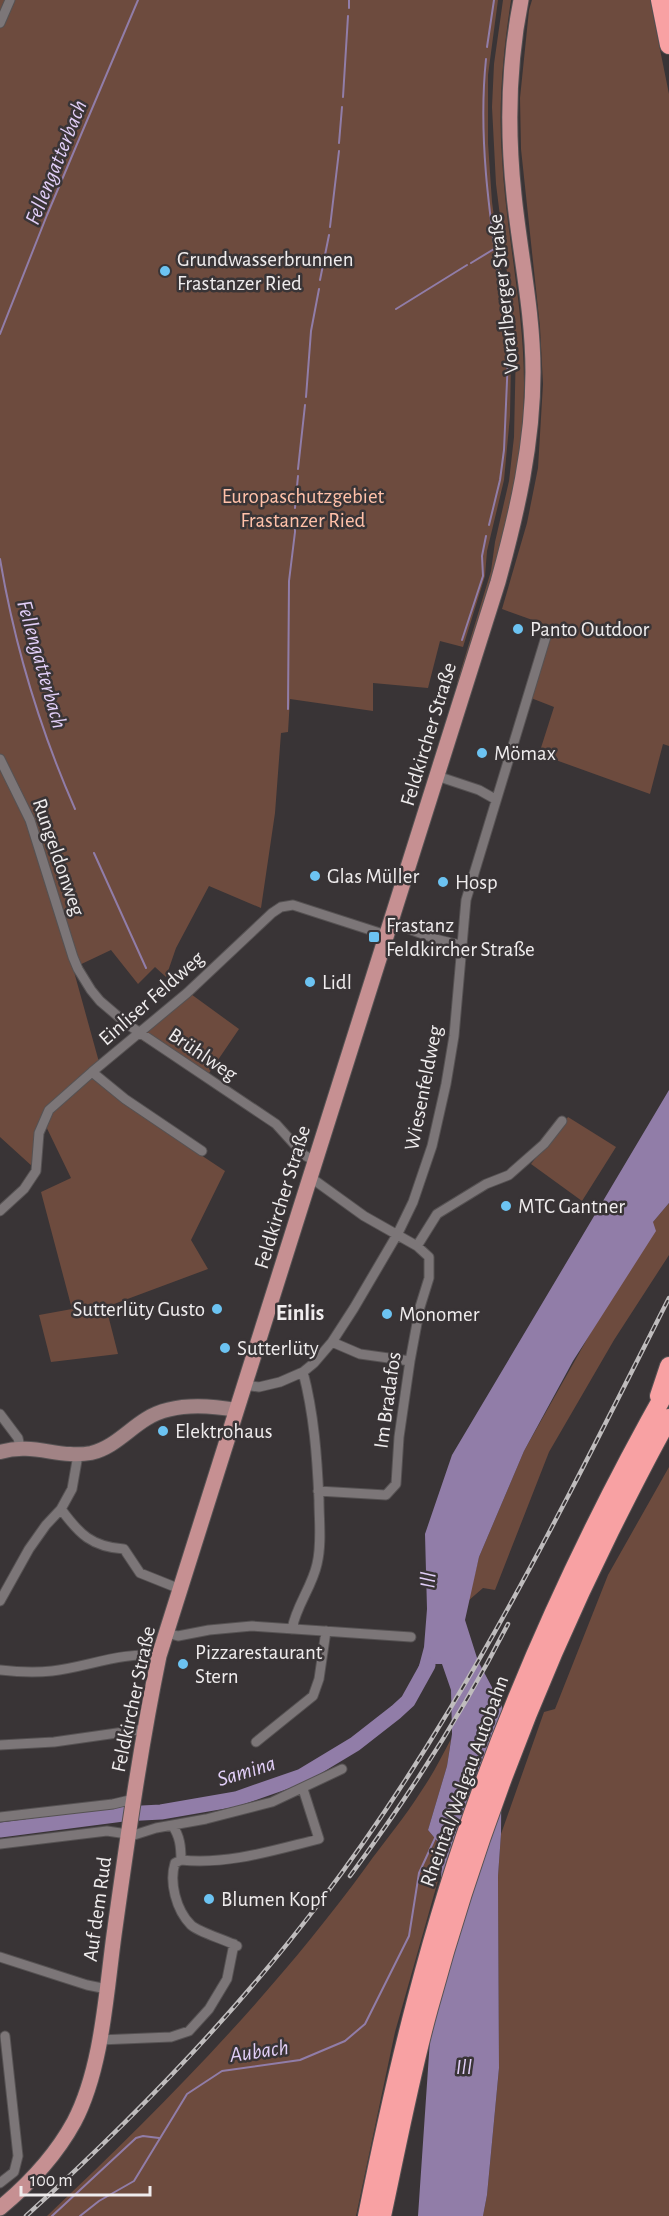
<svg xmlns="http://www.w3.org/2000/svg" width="669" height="2216" font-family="'Alegreya Sans',sans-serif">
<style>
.green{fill:#6d4b3e}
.water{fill:#917da8}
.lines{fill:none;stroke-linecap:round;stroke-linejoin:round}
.stream{stroke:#917da8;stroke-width:2}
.river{stroke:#917da8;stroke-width:15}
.minor-casing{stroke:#565253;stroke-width:11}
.secondary-casing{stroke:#565253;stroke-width:16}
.primary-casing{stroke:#565253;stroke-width:17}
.motorway-casing{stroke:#565253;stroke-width:20}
.minor{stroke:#7c7678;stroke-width:9}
.secondary{stroke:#a18385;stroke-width:14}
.primary{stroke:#c69092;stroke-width:15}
.motorway{stroke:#f8a1a3;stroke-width:18}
.rail-casing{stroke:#bfbcbd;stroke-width:4.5}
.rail{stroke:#393436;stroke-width:2;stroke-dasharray:7;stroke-linecap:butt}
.poi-dot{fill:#6cc3f2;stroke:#393436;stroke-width:2}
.labels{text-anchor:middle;stroke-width:5;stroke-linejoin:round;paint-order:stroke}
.poi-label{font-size:21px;fill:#efeced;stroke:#393436;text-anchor:start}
.street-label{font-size:21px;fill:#efeced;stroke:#393436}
.park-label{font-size:21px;fill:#ffc1a9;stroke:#393436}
.water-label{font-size:22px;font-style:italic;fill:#e2cff8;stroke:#393436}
.neighbourhood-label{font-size:22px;font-weight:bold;fill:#efeced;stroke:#393436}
</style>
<rect width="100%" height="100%" fill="#393436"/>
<path class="green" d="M0,0H498L488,75V143L492,202L509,326L511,360L510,416L504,480L487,551L485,576L463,647L440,641L428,688L373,683V711L290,699L288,732L281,733L275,813L261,908L209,886L176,948L166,977L155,967L138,984L111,950L73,968L99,1062L88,1073L121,1102L225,1171L191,1240L208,1269L106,1307L118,1354L51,1362L39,1315L72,1309L41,1192L71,1178L41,1116L33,1167L0,1137Z
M503,0H511C503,53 498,105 502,158C506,234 524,308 524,384C524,487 490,584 461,681L457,683L491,571L495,542L509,481L514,437L516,345L496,184L492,107L494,64Z
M532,0H650L669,94V746L663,744L650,794L539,754L554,707L531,698L552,627L502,609L527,523L538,468L543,384L540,327L521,149L520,98L529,10Z
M184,989L239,1029L205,1079L133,1035Z
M568,1117L616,1147L582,1201L531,1164Z
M669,1203V1255L614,1340L549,1452L495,1590L483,1588L468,1601L479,1557L524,1451L653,1222Z
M669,1467V2216H483L487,2195L499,2068L498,1876L501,1834L544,1712L555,1709L608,1575Z
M451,1739L447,1766L428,1830L443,1848L441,1870L395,2032L356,2216H47C163,2106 271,1997 366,1867C384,1842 405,1817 422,1790C433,1774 442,1756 451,1739Z"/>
<path class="water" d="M669,1090V1203L653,1222L656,1231L573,1361L524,1451L479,1557L465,1620L478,1661L502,1706L501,1834L498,1876L499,2068L487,2195L483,2216H418L443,1848L428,1830L447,1766L452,1734L451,1690L442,1664H434L425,1679L418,1680L416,1677L424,1647L427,1609L425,1534L452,1455Z"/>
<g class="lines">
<path class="stream" d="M349,8V0
M487,47L494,0
M486,59C476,154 496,251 508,346
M343,97L348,16
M339,143L342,107
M330,227L339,151
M471,263L494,249
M320,280L329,235
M396,309L467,265
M0,334L47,215L138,0
M306,397L311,331L319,289
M298,469L305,405
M295,508L298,476
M489,525L500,480L504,450L508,358
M0,559C15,648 39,727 75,809
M462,640L483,576L482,556L486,536
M288,709L289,581L295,532V517
M94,853L146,968
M52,2216L136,2138L143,2136L159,2138
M80,2216L99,2201L134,2181L187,2094L222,2071L300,2060L345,2041L365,2024L409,1936L419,1873L436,1836"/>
<path class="river" d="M0,1830L123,1814L161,1812L236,1799L302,1776L355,1744L396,1712L408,1701L428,1665"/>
<defs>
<path id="minor" d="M0,23L10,0
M0,759L30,820L73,957L78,969L91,990L100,1001L127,1024L276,1124L304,1155L315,1161
M437,776L479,790L495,799
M390,922L439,940L460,945
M92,1072L125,1099L202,1151
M310,1177L364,1216L417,1246L429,1257V1278L420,1307L410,1361L399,1437L396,1484L386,1495L318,1491
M0,1211L24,1189L36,1171L39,1133L49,1110L92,1072L187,993L272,913L281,907L293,905L386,935
M417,1246L437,1214L486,1184L509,1175L544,1144L562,1121
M332,1342L360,1354L410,1361
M244,1385L259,1387L280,1382L303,1372L314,1363L332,1342L354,1308L398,1233L413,1202L432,1146L446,1084L454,1036L466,900L548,630
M0,1414L18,1438L20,1447
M61,1509C79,1534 92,1547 124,1549L140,1573L180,1589
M0,1601L29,1549L46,1525L61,1509L72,1489L78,1455
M292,1629C296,1606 312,1587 317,1564C322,1543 319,1521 319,1500C317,1456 314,1414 303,1372
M167,1633L178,1636L209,1630L252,1626L411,1637
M0,1670C17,1672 34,1673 52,1671C87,1667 123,1651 159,1656
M256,1742L313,1696L319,1679L326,1631
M0,1745L54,1742L138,1730L145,1731
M0,1817L113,1804L134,1799
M172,1825C180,1836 181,1847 181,1860L175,1863C169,1882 176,1910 191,1925C198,1932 226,1940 237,1946
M0,1844L107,1831L134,1835L156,1828L206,1819L272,1802L342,1769
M181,1860C228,1865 274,1850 319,1839L303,1789
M0,1957L87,1985L107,1989
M99,2040L171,2037L189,2031L209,2009L227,1979L234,1944
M0,2183L14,2172L18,2156L5,2036"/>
<path id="secondary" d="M0,1452C33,1442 60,1459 91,1453C113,1448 128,1430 146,1419C171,1403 208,1405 236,1410"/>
<path id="primary" d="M0,2208C29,2184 56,2155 74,2122C102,2069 106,1994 114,1935C127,1842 140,1748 159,1656L498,582C517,513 533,444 533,372C533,312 520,254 514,195C507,129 508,65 521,0"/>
<path id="motorway" d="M660,0L669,45
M659,1396L669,1366
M367,2216C396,2071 431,1927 482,1788C533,1649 596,1515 669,1386
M382,2216C397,2147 410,2077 429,2008C474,1843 534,1684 610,1531C629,1493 648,1455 669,1418"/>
</defs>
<use href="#minor" class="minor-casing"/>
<use href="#secondary" class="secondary-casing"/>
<use href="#primary" class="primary-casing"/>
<use href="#motorway" class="motorway-casing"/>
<use href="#minor" class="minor"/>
<use href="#secondary" class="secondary"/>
<use href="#primary" class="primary"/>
<use href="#motorway" class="motorway"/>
<defs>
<path id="rail" d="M350,1876C409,1796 463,1712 508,1624
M26,2216C133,2119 233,2017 320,1902C461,1717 564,1505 669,1298"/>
</defs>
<use href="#rail" class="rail-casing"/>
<use href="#rail" class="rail"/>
</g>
<g class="poi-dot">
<circle cx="165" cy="271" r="6"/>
<circle cx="518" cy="629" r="6"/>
<circle cx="482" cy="753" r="6"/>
<circle cx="315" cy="876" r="6"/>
<circle cx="443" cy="882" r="6"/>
<rect x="368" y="931" width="12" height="12" rx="3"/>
<circle cx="310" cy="982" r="6"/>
<circle cx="506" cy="1206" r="6"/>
<circle cx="217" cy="1309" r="6"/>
<circle cx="387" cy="1314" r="6"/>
<circle cx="225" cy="1348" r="6"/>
<circle cx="163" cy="1431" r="6"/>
<circle cx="183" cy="1664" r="6"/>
<circle cx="209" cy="1899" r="6"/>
</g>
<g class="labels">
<g class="poi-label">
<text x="177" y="266">Grundwasserbrunnen<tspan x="177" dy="24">Frastanzer Ried</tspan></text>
<text x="530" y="636">Panto Outdoor</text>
<text x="494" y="760">Mömax</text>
<text x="327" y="883">Glas Müller</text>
<text x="455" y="889">Hosp</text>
<text x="386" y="932">Frastanz<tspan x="386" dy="24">Feldkircher Straße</tspan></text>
<text x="322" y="989">Lidl</text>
<text x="518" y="1213">MTC Gantner</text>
<text x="205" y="1316" text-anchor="end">Sutterlüty Gusto</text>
<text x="399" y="1321">Monomer</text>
<text x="237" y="1355">Sutterlüty</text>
<text x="175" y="1438">Elektrohaus</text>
<text x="195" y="1659">Pizzarestaurant<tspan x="195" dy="24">Stern</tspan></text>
<text x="221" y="1906">Blumen Kopf</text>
</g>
<g class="street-label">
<text transform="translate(503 294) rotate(-96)" y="7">Vorarlberger Straße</text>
<text transform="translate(428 734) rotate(-73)" y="7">Feldkircher Straße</text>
<text transform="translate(59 857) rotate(71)" y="7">Rungeldonweg</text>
<text transform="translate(151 998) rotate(-41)" y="7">Einliser Feldweg</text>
<text transform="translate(203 1054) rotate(34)" y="7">Brühlweg</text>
<text transform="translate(423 1088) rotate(-79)" y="7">Wiesenfeldweg</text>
<text transform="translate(282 1197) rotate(-73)" y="7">Feldkircher Straße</text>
<text transform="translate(387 1400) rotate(-82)" y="7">Im Bradafos</text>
<text transform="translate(133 1699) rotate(-78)" y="7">Feldkircher Straße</text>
<text transform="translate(464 1781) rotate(-70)" y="7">Rheintal/Walgau Autobahn</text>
<text transform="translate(97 1909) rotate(-82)" y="7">Auf dem Rud</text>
</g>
<g class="park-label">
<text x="303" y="503">Europaschutzgebiet<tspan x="303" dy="24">Frastanzer Ried</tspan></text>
</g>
<g class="water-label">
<text transform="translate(55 162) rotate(-68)" y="8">Fellengatterbach</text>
<text transform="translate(43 664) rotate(74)" y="8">Fellengatterbach</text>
<text transform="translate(427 1580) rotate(-85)" y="8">Ill</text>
<text transform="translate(246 1770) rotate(-17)" y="8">Samina</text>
<text transform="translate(259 2050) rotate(-8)" y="8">Aubach</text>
<text x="464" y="2074">Ill</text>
</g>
<g class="neighbourhood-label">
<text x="300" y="1320">Einlis</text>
</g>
</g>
<path d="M21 2186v9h129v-9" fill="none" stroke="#efeced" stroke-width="3"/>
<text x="30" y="2186" font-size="18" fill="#efeced" stroke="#393436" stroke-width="4.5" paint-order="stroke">100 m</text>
</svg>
